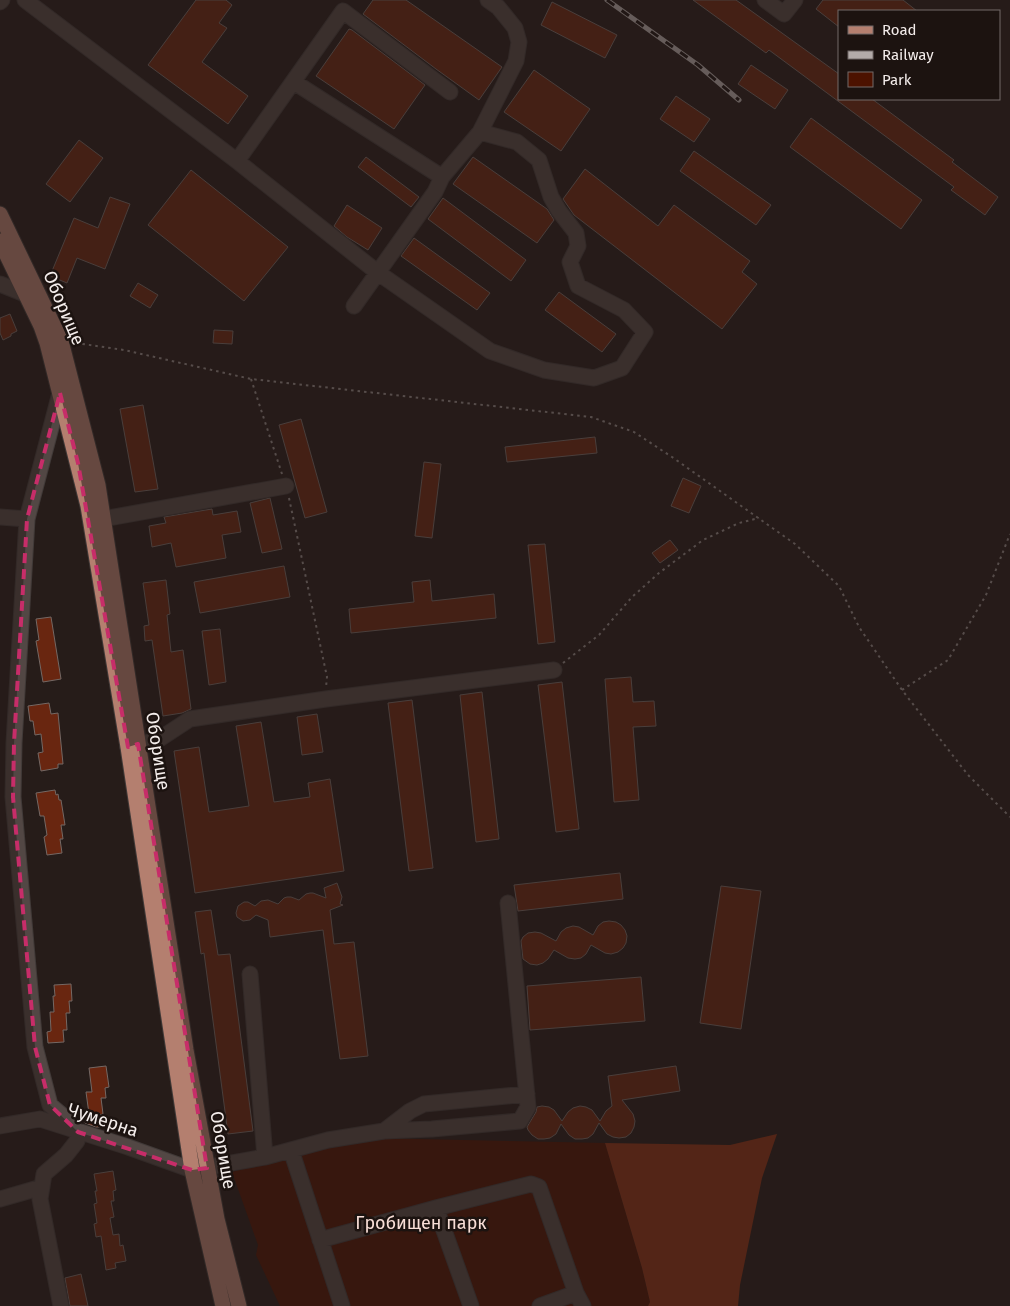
<svg xmlns="http://www.w3.org/2000/svg" width="1010" height="1306" font-family="'Fira Sans',sans-serif">
<style>
.green{fill:#4c1200}
.forest{fill:#893114}
.building{fill:#692610;stroke:#746864}
.lines{fill:none;stroke-linecap:round;stroke-linejoin:round}
.minor-casing{stroke:#413a38;stroke-width:17}
.major-casing{stroke:#413a38;stroke-width:17}
.path{stroke:#918886;stroke-width:2;stroke-dasharray:2.5 4;stroke-linecap:butt}
.minor{stroke:#524744;stroke-width:15}
.major{stroke:#b47f6f;stroke-width:15}
.rail-casing{stroke:#b3aba9;stroke-width:5}
.rail{stroke:#1c1310;stroke-width:3;stroke-dasharray:9;stroke-linecap:butt}
.marked{fill:none;stroke:#c72d69;stroke-width:4;stroke-dasharray:10 6;stroke-linejoin:round}
.labels{text-anchor:middle;stroke-width:5;stroke-linejoin:round;paint-order:stroke}
.street-label{font-size:18px;fill:#f4edeb;stroke:#1c1310}
.park-label{font-size:18px;fill:#f8ded6;stroke:#1c1310}
</style>
<rect width="100%" height="100%" fill="#261c19"/>
<path class="green" d="M369,1138L605,1143L642,1268L650,1302L648,1306H280L256,1255L258,1245L232,1172L305,1152Z"/>
<path class="forest" d="M777,1134L762,1178L740,1285L738,1306H648L650,1302L642,1268L605,1143L730,1145Z"/>
<path class="building" d="M196,0H226L232,5L219,23L227,28L202,62L248,96L228,124L148,65Z
M373,0H406L502,67L479,100L436,69L363,14Z
M693,0H736L839,74V99H872L954,160L952,162L998,197L985,215L951,190L954,187L769,50L766,53Z
M823,0H903L917,11H839V27L816,9Z
M552,2L617,35L605,58L541,25Z
M349,29L352,30L425,85L394,129L316,76Z
M751,65L788,90L775,109L738,84Z
M534,70L590,109L561,151L504,112Z
M676,96L710,119L694,142L660,119Z
M811,118L922,200L901,229L790,147Z
M79,140L103,158L70,202L46,184Z
M694,151L771,205L756,225L680,171Z
M366,157L419,197L411,207L358,167Z
M473,157L547,209L554,220L537,243L453,184Z
M585,169L658,226L674,205L750,261L742,272L757,284L722,329L574,215L563,199Z
M191,170L288,247L244,301L148,225Z
M110,197L130,204L105,269L77,258L67,283L50,276L74,218L98,228Z
M443,198L526,260L511,281L428,219Z
M347,205L382,228L368,250L347,237L334,226Z
M414,238L490,293L477,310L401,256Z
M138,283L158,295L150,308L130,296Z
M559,292L616,334L602,352L545,310Z
M10,314L17,331L11,334V336L3,340L0,333V318Z
M214,330L233,331L232,344L213,343Z
M143,405L158,489L135,492L120,409Z
M301,419L327,512L305,518L279,425Z
M595,437L597,453L507,462L505,447Z
M424,462L441,464L432,538L415,536Z
M683,478L701,486L689,513L671,506Z
M270,498L282,549L262,553L250,503Z
M212,509L213,515L237,511L241,532L222,535L226,558L176,567L171,543L152,547L149,526L166,523L164,517Z
M670,540L678,550L660,563L652,553Z
M545,544L555,642L538,644L528,545Z
M284,566L290,597L200,613L194,582Z
M166,580L170,614L167,615L171,652L183,650L191,709L182,713L163,716L152,640L145,641L144,626L149,625L143,583Z
M430,580L432,601L494,594L496,618L351,633L349,609L414,602L412,582Z
M51,617L61,679L43,682L36,641L39,640L36,619Z
M220,629L226,682L209,685L202,631Z
M631,677L633,702L654,701L656,726L633,727L639,800L614,802L605,679Z
M562,682L579,829L556,832L538,685Z
M482,692L499,839L476,842L460,695Z
M412,700L433,868L409,871L388,703Z
M49,703L51,714L58,713L63,764H58V768L41,771L38,753L43,752L41,734L35,735L33,721H30L28,706Z
M317,714L323,752L302,755L297,717Z
M261,722L274,802L310,797L308,783L330,779L344,871L195,893L174,751L199,747L209,812L249,806L236,726Z
M55,790L56,795L58,794L59,800H61L65,825H61L63,839H60L62,853L47,855L44,837L47,835L44,816H40L36,793Z
M620,873L623,899L518,911L514,885Z
M337,883L342,897L340,904L343,905L330,910L334,944L354,942L368,1056L340,1059L323,930L270,937L268,920L256,915L250,920L243,921L237,917L236,913L238,906L244,902H248L255,906L261,901L268,900L278,904L284,898L287,897H291L299,900L306,894L310,893H313L326,898L324,888Z
M721,886L761,891L741,1029L700,1023Z
M211,910L218,955L230,954L253,1131L228,1134L204,953L201,954L195,912Z
M609,921L616,922L621,925L625,930L627,936L626,943L623,948L618,952L611,954L605,953L591,945L586,954L581,958L575,959L568,958L554,950L548,959L543,963L537,965L530,964L523,959L521,941L523,937L528,933L535,932L541,933L556,941L561,932L566,928L573,926L579,927L593,935L598,926L603,922Z
M641,977L645,1021L530,1030L527,986Z
M71,984L72,1001H69L70,1013H66L67,1030H63L64,1042L48,1043L47,1032L51,1031L50,1012H54L53,996H55L54,985Z
M106,1066L109,1087L105,1088L106,1098H101L103,1114L99,1115L101,1127H96L85,1123L84,1114H89L86,1092H92L89,1068Z
M676,1066L680,1091L622,1100L633,1114L635,1121L634,1127L631,1133L626,1137L619,1138L613,1137L607,1134L599,1123L593,1134L588,1138L582,1139H575L569,1135L561,1124L556,1134L550,1138L544,1139H538L532,1135L528,1130L527,1127L536,1112L537,1107L542,1106L549,1107L554,1110L562,1121L568,1112L573,1108L580,1106L586,1107L592,1110L600,1121L606,1111L612,1106L608,1076Z
M113,1171L116,1190L113,1191L114,1201H111L114,1217L110,1218L113,1235L119,1234L120,1246L123,1245L126,1261L115,1263L116,1268L106,1270L101,1236L96,1237L94,1224L97,1223L94,1204L97,1203L95,1191H97L94,1174Z
M81,1274L88,1306H70L65,1278Z"/>
<g class="lines">
<defs>
<path id="minor" d="M25,0L237,161L377,272L490,351L544,370L594,378L622,368L645,332L624,310L578,286L570,262L578,246L576,233L559,211L551,197L539,160L517,142L480,132
M765,0L784,14L795,0
M0,2L2,0
M294,82L442,177
M237,161L343,11L450,92
M0,284L25,294
M354,306L435,192L442,177L480,132L516,61L519,42L515,28L498,7L488,0
M60,393L27,519L14,743L13,797L35,1047L50,1105L63,1116L78,1132L77,1141L66,1155L44,1174L40,1199L61,1306
M0,517L27,519
M103,519L286,486
M128,747L158,740L190,719L326,699L554,670
M250,974L265,1157
M0,1126L40,1119L128,1147L192,1170L265,1157L328,1140L384,1131L432,1129L520,1121L528,1107L508,903
M384,1131L410,1111L424,1104L527,1094
M291,1150L342,1306
M0,1199L42,1187
M436,1208L471,1306
M320,1240L436,1208L531,1184L539,1187L576,1293L583,1306
M540,1306L576,1293"/>
<path id="major" d="M0,214L61,341L98,485L186,1050L217,1219L239,1306
M0,241L41,326L47,343L88,506L128,747L192,1170L223,1306"/>
</defs>
<use href="#minor" class="minor-casing"/>
<use href="#major" class="major-casing"/>
<path class="path" d="M76,343L124,350L251,379L591,417L634,432L672,457L795,544L839,586L859,627L902,690L968,775L1010,817
M251,379L282,474
M289,498L327,677L326,687
M563,663L599,635L632,597L659,573L703,540L739,523L759,518
M902,690L948,660L986,595L1010,534"/>
<use href="#minor" class="minor"/>
<use href="#major" class="major"/>
<defs>
<path id="rail" d="M607,0L698,65L739,100"/>
</defs>
<use href="#rail" class="rail-casing"/>
<use href="#rail" class="rail"/>
</g>
<path d="M0 0H1010V1306H0ZM60,393L78,463L128,747L138,744L207,1168L192,1170L78,1132L50,1105L35,1047L13,797L14,743L27,519Z" fill="#261c19" fill-opacity=".55" fill-rule="evenodd"/>
<path class="marked" d="M60,393L78,463L128,747L138,744L207,1168L192,1170L78,1132L50,1105L35,1047L13,797L14,743L27,519Z"/>
<g class="labels">
<g class="street-label">
<text transform="translate(64 308) rotate(67)" y="6">Оборище</text>
<text transform="translate(158 751) rotate(81)" y="6">Оборище</text>
<text transform="translate(103 1120) rotate(18)" y="6">Чумерна</text>
<text transform="translate(223 1150) rotate(80)" y="6">Оборище</text>
</g>
<g class="park-label">
<text x="421" y="1229">Гробищен парк</text>
</g>
</g>
<rect x="838" y="10" width="162" height="90" fill="#1c1310" stroke="#726a68"/>
<rect x="848" y="26" width="25" height="8" fill="#b47f6f" stroke="#726a68"/>
<text x="882" y="35" font-size="15" fill="#f4edeb">Road</text>
<rect x="848" y="51" width="25" height="8" fill="#b3aba9" stroke="#726a68"/>
<text x="882" y="60" font-size="15" fill="#f4edeb">Railway</text>
<rect x="848" y="72" width="25" height="15" fill="#4c1200" stroke="#726a68"/>
<text x="882" y="85" font-size="15" fill="#f4edeb">Park</text>
</svg>
